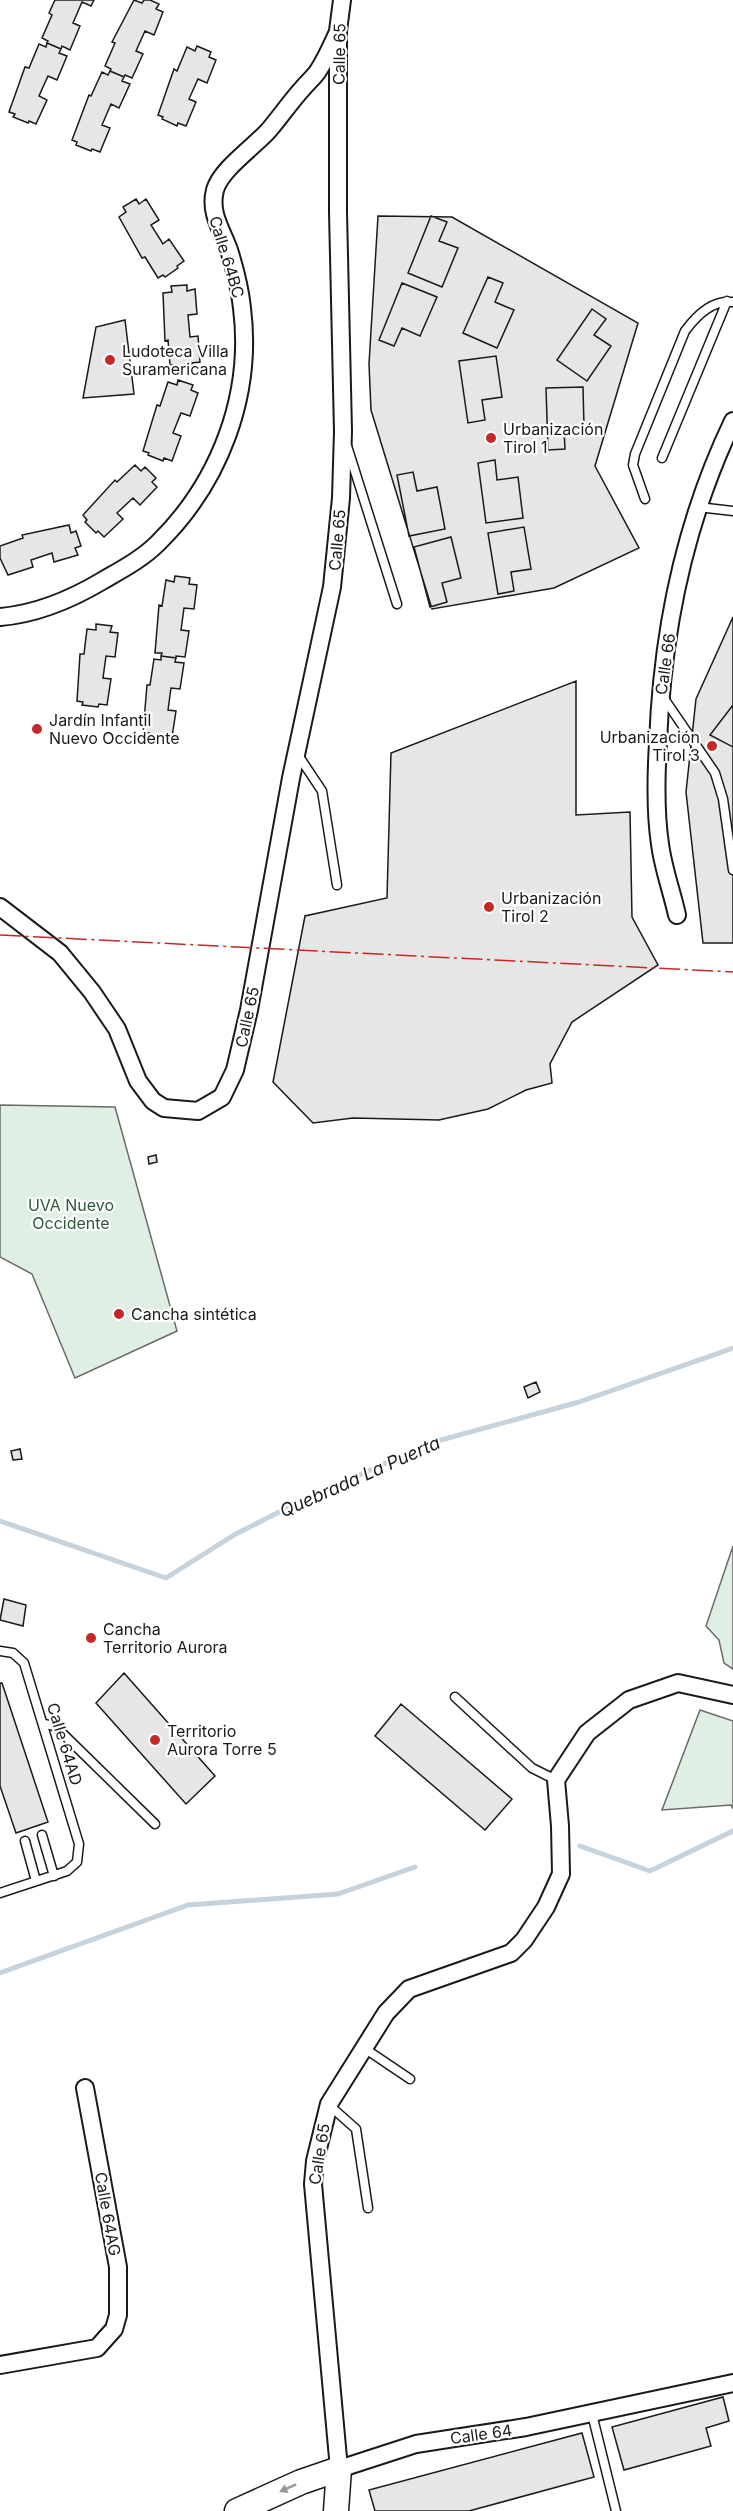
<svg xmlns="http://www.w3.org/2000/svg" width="733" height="2511" font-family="Inter,sans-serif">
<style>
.green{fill:#e0efe3;stroke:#6a6a6a;stroke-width:1.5}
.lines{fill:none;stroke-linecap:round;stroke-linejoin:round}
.stream{stroke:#c6d2dc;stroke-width:5}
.building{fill:#e6e6e6;stroke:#1a1a1a;stroke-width:1.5}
.lane-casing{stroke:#1a1a1a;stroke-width:11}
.street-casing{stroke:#1a1a1a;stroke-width:20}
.secondary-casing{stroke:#1a1a1a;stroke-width:27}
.lane{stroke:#fff;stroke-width:8}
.street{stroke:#fff;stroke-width:16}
.secondary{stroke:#fff;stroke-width:24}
.power{stroke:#c62828;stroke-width:1.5;stroke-dasharray:21 4.5 3 4.5;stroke-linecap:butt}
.oneway{fill:#989898}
.poi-dot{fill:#c62828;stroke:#fff;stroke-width:2}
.labels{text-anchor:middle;stroke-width:4.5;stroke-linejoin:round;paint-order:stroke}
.street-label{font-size:16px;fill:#1a1a1a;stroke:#fff}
.poi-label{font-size:16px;fill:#1a1a1a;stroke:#fff;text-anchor:start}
.park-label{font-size:16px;fill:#2b5a34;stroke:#fff}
.water-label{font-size:18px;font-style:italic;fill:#1a1a1a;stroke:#fff}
</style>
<rect width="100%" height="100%" fill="#fff"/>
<path class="green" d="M0,1105L115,1107L177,1331L75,1378L32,1274L0,1257Z
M733,1546V1669L724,1663L719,1640L706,1626Z
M700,1710L733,1721V1809L731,1805L662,1810Z"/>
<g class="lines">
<path class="stream" d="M0,1521L166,1578L234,1535L291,1506L430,1443L579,1402L733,1348
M580,1846L650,1871L733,1831
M0,1973L188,1905L338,1894L415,1867"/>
</g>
<path class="building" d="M55,0H94L91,6L82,2L73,23L80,26L70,50L62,46L61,49L47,43L48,41L42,38L52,15L49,13Z
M134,0L142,3L144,0H150L159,4L156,9L163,12L154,35L145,31L136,51L143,54L132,78L125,75L124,77L110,71L111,69L105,66L115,43L112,42Z
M47,43L61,49L59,53L67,56L57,80L48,76L39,96L47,100L36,124L29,121L28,123L13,117L15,114L9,112L25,67L29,68L39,44L46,47Z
M197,46L211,52L209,57L216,60L207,83L198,79L189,99L196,102L186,126L178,123L177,126L162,119L163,117L158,115L174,69L177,71L187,47L195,51Z
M110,71L124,77L122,81L130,84L119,108L111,104L102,125L110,128L100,152L92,149L91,151L76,145L77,142L72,140L89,95L91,96L102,72L108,75Z
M136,199L139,204L146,199L159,220L151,225L163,244L169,239L184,261L177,266L178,268L165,277L163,275L158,278L145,257L142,258L119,217L126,212L123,207Z
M378,216L452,217L638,323L595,466L639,548L554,588L432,609L371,410L369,364Z
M431,216L447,222L439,241L458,248L442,287L408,273Z
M488,277L503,283L495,302L514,310L497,348L463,333Z
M402,283L437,297L420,336L402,328L394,346L379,340Z
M187,285V291L195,289L197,314L188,315L190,337L198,336L200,362L192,363V366L176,367V365H170L168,340L165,341L163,293L172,292L171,286Z
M592,309L606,319L594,335L611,346L587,381L557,360Z
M125,320L134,394L83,398L96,327Z
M496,356L502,397L482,400L485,420L468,423L459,361Z
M178,380L193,385L191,390L198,393L190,416L181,413L173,433L181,436L172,461L164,458L163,461L148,455L149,453L143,451L157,405L160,406L168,382L177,385Z
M583,387L584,428L564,429L565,449L548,450L546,388Z
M495,460L497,480L518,477L523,518L486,523L478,463Z
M135,465L141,471L145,467L156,478L152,482L157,487L140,505L133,498L117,513L123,519L104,537L98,531L96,533L85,522L87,520L83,515L115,480L117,482Z
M413,472L417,491L437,487L445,529L409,536L397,475Z
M69,525L71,533L76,531L81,546L75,548L78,555L54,562L52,553L31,560L33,567L8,575L0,558V546L23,538L22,535Z
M524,527L531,569L511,572L514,591L498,594L488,533Z
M451,537L461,578L442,583L447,602L430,607L414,547Z
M175,576L190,578L189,584L197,585L194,609L184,608L181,630L189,631L185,657L176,656V658L161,656L162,653H155L159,605L162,606L166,580L174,582Z
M733,617V943H703L686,792L696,699Z
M96,624L112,626L110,632L118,633L115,657L106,656L103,678L111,679L107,705L99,704L98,707L82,705L83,702L77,701L80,654H84L87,629L96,630Z
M161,656L176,658L175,662L184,663L180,689L171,688L168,710L176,711L172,737L164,736V738L148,736L149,733H143L147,685H150L154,659L161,660Z
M576,681V815L630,812L632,917L658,965L572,1022L550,1064L552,1083L526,1090L488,1109L439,1120L353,1118L313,1123L273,1082L305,916L387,898L391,753Z
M733,705V747L710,735Z
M156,1155L157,1162L149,1164L148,1157Z
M536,1382L540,1392L528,1398L524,1387Z
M20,1449L22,1459L13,1460L11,1451Z
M4,1599L26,1605L23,1626L0,1620Z
M124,1673L215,1776L186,1804L96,1703Z
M0,1683H2L48,1822L16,1833L0,1786Z
M401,1704L512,1799L485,1830L375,1736Z
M723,2397L729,2421L706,2428L711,2446L624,2470L612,2427Z
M582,2433L594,2477L469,2511H375L369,2490Z"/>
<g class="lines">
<defs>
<path id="lane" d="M347,446L397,604
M662,458L727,301
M645,499L633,465L635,454L685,331C696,316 712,299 733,302
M698,507L733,511
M663,697L715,773L723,799L733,870
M298,755L322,791L337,885
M0,1651L13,1653L24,1663L79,1844L77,1862L67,1871L0,1893
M455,1697L532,1768L556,1780
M44,1724L55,1726L155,1824
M42,1835L54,1876
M25,1841L36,1881
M364,2048L410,2079
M329,2105L356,2129L368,2208
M592,2414L616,2511"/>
<path id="street" d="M0,617C37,614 70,600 102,581C121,570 142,559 158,543C220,482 253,395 242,308C240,289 235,269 229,250C222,230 209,213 215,190C221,169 254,147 269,130C281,116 291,101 303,88C308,82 314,77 318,71C326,59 331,47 337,34
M0,907L60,953L92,992L117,1029L138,1081L153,1101L164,1108L198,1111L222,1097L235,1070L249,1010L291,778L332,587L341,498L343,431L338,212V31L342,0
M677,915C672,892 663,868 660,844C655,811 656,776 658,743C662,633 685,521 733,421
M733,1695L678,1683L629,1700L587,1733L556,1780L560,1826L561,1874L546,1907L524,1940L511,1953L409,1989L386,2013L329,2104L315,2161L313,2184L339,2469L416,2444L526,2427L733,2383
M0,2365L97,2348L114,2329L118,2315V2267L85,2088"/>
<path id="secondary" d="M237,2511L301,2482L339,2469L336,2511"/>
</defs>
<use href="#lane" class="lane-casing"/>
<use href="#street" class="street-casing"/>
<use href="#secondary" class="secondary-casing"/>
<use href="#lane" class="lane"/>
<use href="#street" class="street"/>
<use href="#secondary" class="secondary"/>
<path class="power" d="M0,935L733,972"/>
</g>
<defs><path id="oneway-solid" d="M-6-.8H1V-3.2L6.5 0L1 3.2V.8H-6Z" transform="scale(1.5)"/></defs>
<use class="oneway" href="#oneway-solid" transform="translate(288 2488) rotate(156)"/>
<g class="poi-dot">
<circle cx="110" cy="360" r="6"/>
<circle cx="491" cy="438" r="6"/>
<circle cx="37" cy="729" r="6"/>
<circle cx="712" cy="746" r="6"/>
<circle cx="489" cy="907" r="6"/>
<circle cx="119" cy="1314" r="6"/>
<circle cx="91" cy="1638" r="6"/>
<circle cx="155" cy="1740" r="6"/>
</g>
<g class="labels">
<g class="street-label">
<text transform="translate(339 54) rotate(-89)" y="6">Calle 65</text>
<text transform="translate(227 257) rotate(73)" y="6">Calle 64BC</text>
<text transform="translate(337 540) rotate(-85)" y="6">Calle 65</text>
<text transform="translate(665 664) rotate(-82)" y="6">Calle 66</text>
<text transform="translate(247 1017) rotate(-78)" y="6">Calle 65</text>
<text transform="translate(65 1744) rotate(73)" y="6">Calle 64AD</text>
<text transform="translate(319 2154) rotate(-81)" y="6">Calle 65</text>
<text transform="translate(108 2214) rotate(80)" y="6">Calle 64AG</text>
<text transform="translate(481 2434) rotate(-8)" y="6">Calle 64</text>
</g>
<g class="poi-label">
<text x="122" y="357">Ludoteca Villa<tspan x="122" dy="18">Suramericana</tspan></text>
<text x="503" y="435">Urbanización<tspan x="503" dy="18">Tirol 1</tspan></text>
<text x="49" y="726">Jardín Infantil<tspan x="49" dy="18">Nuevo Occidente</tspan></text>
<text x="700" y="743" text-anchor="end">Urbanización<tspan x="700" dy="18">Tirol 3</tspan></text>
<text x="501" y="904">Urbanización<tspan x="501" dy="18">Tirol 2</tspan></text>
<text x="131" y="1320">Cancha sintética</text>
<text x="103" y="1635">Cancha<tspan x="103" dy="18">Territorio Aurora</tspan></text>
<text x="167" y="1737">Territorio<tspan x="167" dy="18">Aurora Torre 5</tspan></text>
</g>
<g class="park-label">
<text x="71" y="1211">UVA Nuevo<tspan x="71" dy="18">Occidente</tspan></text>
</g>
<g class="water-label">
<text transform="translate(360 1477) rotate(-24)" y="6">Quebrada La Puerta</text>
</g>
</g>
</svg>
